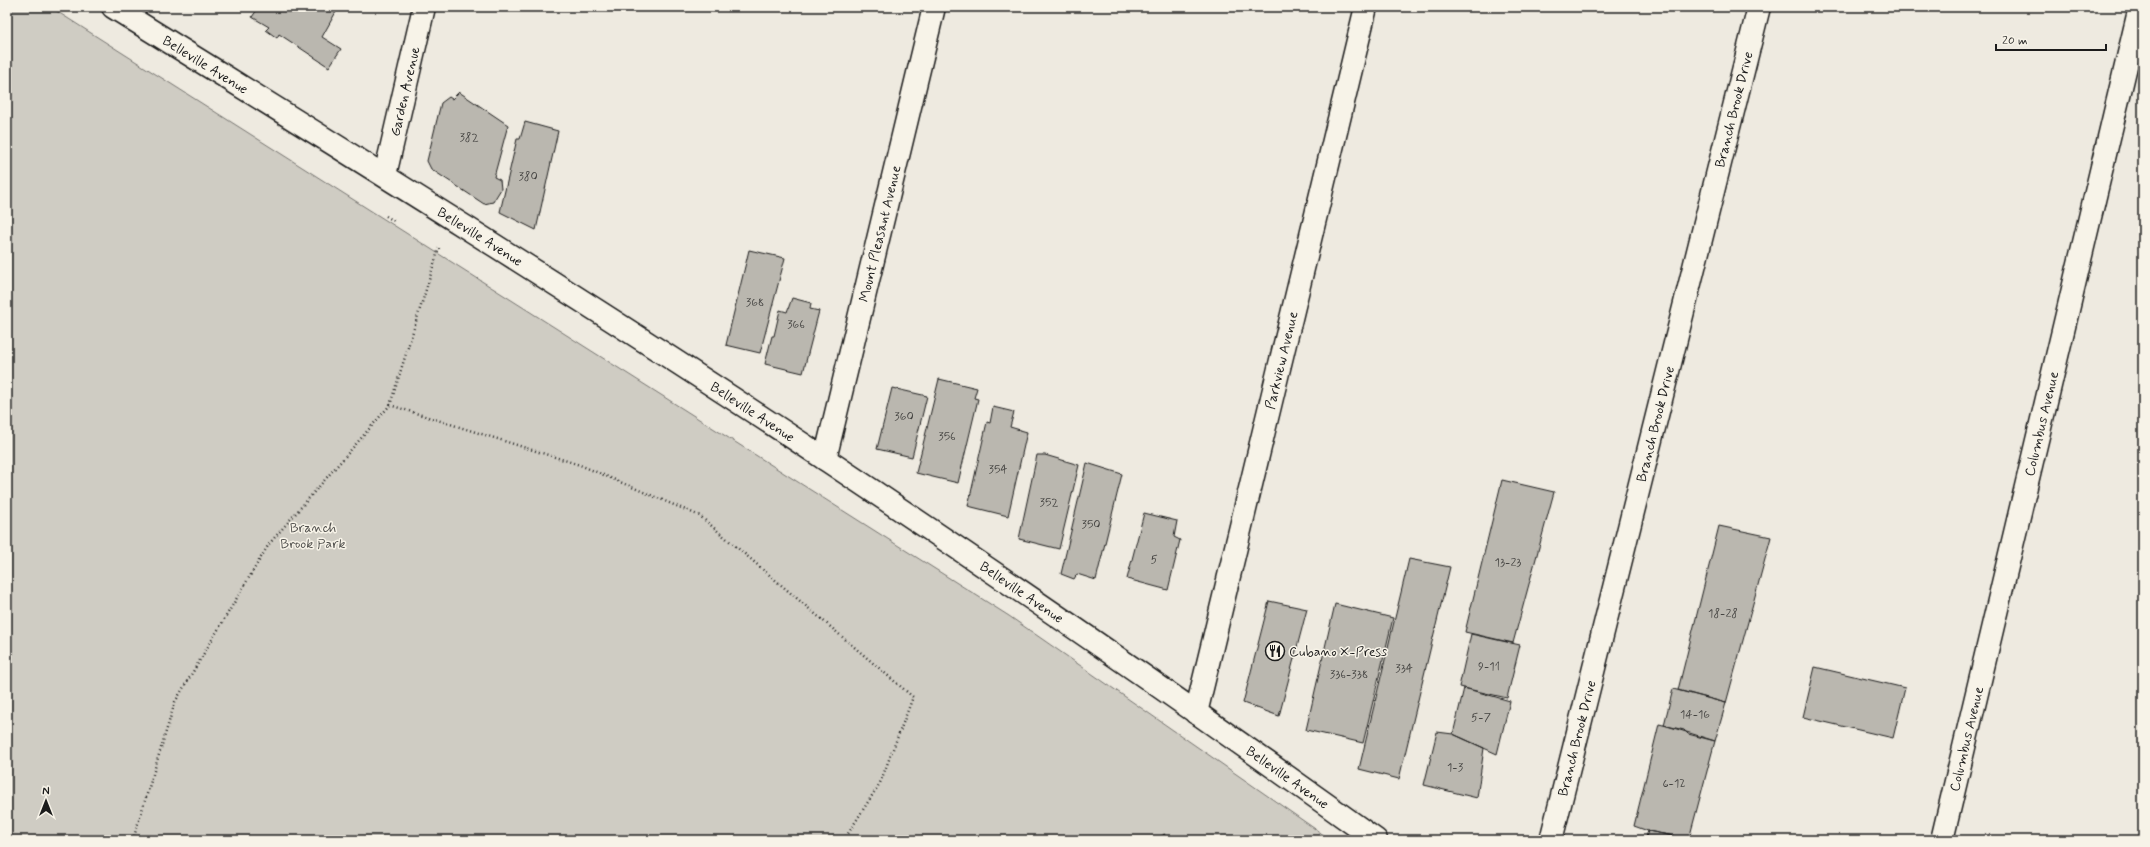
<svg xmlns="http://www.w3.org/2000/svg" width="2150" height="847" font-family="Mynerve,sans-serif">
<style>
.green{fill:#cfccc3;stroke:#767470}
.building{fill:#bab7af;stroke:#1c1c1c}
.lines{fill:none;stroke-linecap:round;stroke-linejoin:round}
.street-casing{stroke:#1c1c1c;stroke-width:25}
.secondary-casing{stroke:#1c1c1c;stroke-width:25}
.path{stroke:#1c1c1c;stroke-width:2.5;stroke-dasharray:1 3;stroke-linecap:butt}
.street{stroke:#f7f3e8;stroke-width:22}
.secondary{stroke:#f7f3e8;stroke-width:22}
.labels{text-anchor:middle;stroke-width:3;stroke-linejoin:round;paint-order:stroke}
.number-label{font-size:12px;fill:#444341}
.street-label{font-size:14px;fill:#1c1c1c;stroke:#f7f3e8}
.park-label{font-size:14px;fill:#52514e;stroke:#f7f3e8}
.poi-label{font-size:14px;fill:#1c1c1c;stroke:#f7f3e8;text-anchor:start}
</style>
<rect width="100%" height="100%" fill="#eeeae0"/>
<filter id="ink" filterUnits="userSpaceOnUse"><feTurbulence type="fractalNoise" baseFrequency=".025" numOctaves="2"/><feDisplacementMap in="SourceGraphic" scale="8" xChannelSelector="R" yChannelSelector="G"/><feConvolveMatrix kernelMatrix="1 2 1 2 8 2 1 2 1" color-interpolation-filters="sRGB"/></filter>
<g filter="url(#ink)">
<path class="green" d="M7,7H50L1009,616L1331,840H7Z"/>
<path class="building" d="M259,7H331L337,10L322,37L341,49L329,67L279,34L277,38L266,30L269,27L252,17Z
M459,92L508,125L494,177L500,180L501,189L493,202L484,204L431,169L427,161L441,103L449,97L452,99Z
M525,122L558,131L536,230L500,212L517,139H520Z
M749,250L785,258L760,353L726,345Z
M792,298L811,303L810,309L819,311L803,373L765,364L772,336H774L780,310L787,312Z
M939,379L977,388L974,398L978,399L958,483L916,473Z
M892,388L927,396L912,457L877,449Z
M993,407L1014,412L1010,427L1027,432L1008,516L968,506L987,422L990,423Z
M1037,455H1045L1079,465L1059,549L1019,539Z
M1087,463L1122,474L1096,580L1077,574L1074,579L1061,574Z
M1502,480L1554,492L1513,643L1465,632Z
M1144,513L1177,521L1174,537L1180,540L1168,590L1127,579Z
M1719,526L1771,537L1726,703L1678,690Z
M1409,559L1450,567L1399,779L1359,769Z
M1269,601L1307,609L1279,716L1243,703Z
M1335,604L1393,618L1363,743L1306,730Z
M1471,634L1520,645L1507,698L1459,687Z
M1815,667L1905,688L1893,738L1803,717Z
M1464,688L1510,701L1497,754L1453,734Z
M1673,689L1726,703L1715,741L1664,725Z
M1659,724L1684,730L1688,734L1715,741L1689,839L1648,831L1634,826Z
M1437,732L1453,734L1484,748L1477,798L1424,785Z
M1648,831L1689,839L1645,840Z"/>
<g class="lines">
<defs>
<g id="street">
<path id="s1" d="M385,175L424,7"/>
<path id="s2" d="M825,459L934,7"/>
<path id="s3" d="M1196,713L1366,7"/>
<path id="s4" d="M1551,840L1759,7"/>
<path id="s5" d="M1942,840L2140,7"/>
</g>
<g id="secondary">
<path id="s6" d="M113,7C352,155 591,304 825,459C1011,583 1195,710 1376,840"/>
</g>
</defs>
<use href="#street" class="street-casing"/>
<use href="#secondary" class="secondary-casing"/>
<path class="path" d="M386,216L394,221
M390,405L580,465L700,516L913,697L880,783L844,840
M1164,834V840
M133,840L175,702L269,544L390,405L439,248
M1160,840L1164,833"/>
<use href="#street" class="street"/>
<use href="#secondary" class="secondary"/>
</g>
</g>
<defs>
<symbol id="restaurant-ring" viewBox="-11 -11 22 22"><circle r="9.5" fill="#f7f3e8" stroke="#1c1c1c" stroke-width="1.5"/><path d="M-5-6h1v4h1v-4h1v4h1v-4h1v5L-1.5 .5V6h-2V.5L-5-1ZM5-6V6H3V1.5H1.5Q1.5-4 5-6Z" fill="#1c1c1c"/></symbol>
</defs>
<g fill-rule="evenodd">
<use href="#restaurant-ring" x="1264" y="640" width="22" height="22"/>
</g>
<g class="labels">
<g class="number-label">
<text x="469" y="141">382</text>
<text x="528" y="180">380</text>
<text x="755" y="306">368</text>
<text x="796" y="328">366</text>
<text x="904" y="420">360</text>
<text x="947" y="440">356</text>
<text x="998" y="473">354</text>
<text x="1049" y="506">352</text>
<text x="1091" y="528">350</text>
<text x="1154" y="563">5</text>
<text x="1508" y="566">13-23</text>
<text x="1723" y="617">18-28</text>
<text x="1489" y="670">9-11</text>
<text x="1404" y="672">334</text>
<text x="1349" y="678">336-338</text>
<text x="1695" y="718">14-16</text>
<text x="1481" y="721">5-7</text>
<text x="1455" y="771">1-3</text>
<text x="1674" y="787">6-12</text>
</g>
<g class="street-label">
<text dy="5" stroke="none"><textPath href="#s6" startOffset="109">Belleville Avenue</textPath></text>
<text dy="5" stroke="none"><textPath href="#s1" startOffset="86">Garden Avenue</textPath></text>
<text dy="5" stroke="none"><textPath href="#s4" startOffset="753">Branch Brook Drive</textPath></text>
<text dy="5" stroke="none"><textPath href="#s2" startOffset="232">Mount Pleasant Avenue</textPath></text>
<text dy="5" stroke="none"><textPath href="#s6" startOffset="433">Belleville Avenue</textPath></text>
<text dy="5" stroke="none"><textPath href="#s3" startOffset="363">Parkview Avenue</textPath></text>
<text dy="5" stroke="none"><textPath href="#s6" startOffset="757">Belleville Avenue</textPath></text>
<text dy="5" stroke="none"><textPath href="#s4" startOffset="429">Branch Brook Drive</textPath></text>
<text dy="5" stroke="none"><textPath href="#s5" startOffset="428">Columbus Avenue</textPath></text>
<text dy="5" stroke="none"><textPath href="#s6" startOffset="1081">Belleville Avenue</textPath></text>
<text dy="5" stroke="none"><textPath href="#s4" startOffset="105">Branch Brook Drive</textPath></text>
<text dy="5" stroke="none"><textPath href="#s5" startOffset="104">Columbus Avenue</textPath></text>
<text dy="5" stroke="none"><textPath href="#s6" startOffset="1405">Belleville Avenue</textPath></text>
</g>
<g class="park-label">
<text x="313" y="532">Branch<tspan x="313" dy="16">Brook Park</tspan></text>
</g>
<g class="poi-label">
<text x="1289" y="656">Cubano X-Press</text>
</g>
</g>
<rect width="2150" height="847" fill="none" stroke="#f7f3e8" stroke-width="24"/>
<rect x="12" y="12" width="2126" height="823" fill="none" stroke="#1c1c1c" stroke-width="1.5" filter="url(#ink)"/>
<g transform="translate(46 801)" stroke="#f7f3e8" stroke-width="3" paint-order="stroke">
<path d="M0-3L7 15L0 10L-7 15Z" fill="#1c1c1c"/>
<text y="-6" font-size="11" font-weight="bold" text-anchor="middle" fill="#1c1c1c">N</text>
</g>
<path d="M1996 44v6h110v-6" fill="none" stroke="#1c1c1c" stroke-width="2"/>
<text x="2002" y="44" font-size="12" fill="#1c1c1c" stroke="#f7f3e8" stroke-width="3" paint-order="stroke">20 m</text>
</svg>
